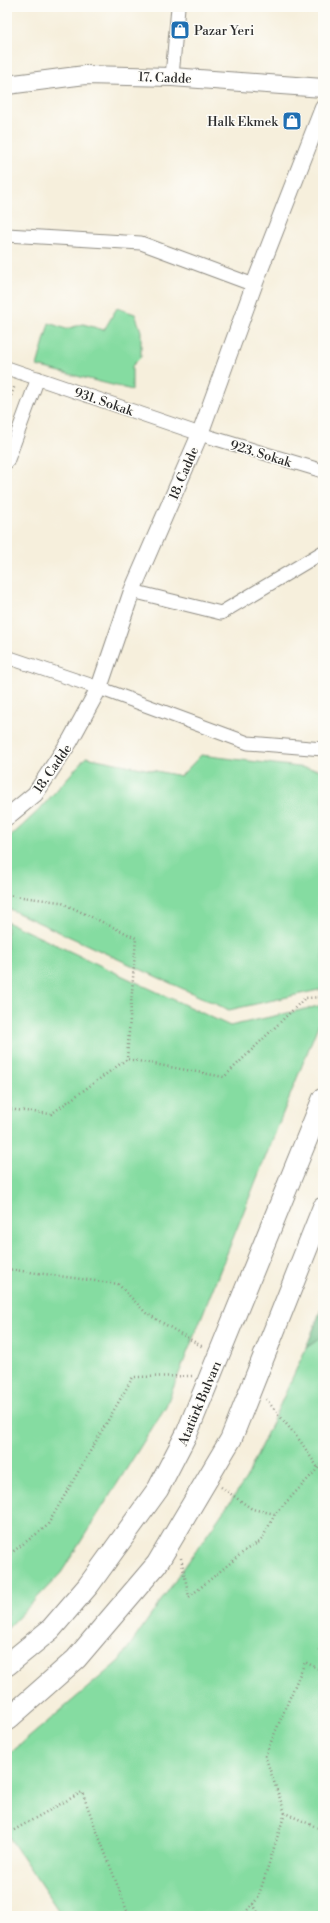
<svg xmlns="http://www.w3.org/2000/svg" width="330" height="1923" font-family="'Libre Bodoni',serif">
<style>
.green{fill:#85dca1;stroke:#588466}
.forest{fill:#6cbc87;stroke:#4c7459}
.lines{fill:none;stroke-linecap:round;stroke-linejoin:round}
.minor-casing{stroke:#908d84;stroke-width:15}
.tertiary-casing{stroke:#908d84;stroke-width:18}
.secondary-casing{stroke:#908d84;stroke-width:20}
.primary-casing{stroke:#908d84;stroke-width:23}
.path{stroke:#908d84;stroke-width:2.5;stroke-dasharray:1 3;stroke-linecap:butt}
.minor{stroke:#fff;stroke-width:13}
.tertiary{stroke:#fff;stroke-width:16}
.secondary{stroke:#fff;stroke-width:18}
.primary{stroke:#fff;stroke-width:21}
.labels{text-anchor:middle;stroke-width:3;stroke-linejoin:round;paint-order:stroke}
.poi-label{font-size:13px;fill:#2b2b2b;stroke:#fdfcf7;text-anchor:start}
.street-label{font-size:13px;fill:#2b2b2b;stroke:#fdfcf7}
</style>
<rect width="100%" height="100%" fill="#fdfcf7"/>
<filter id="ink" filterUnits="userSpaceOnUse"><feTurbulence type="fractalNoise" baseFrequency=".025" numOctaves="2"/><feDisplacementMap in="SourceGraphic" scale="8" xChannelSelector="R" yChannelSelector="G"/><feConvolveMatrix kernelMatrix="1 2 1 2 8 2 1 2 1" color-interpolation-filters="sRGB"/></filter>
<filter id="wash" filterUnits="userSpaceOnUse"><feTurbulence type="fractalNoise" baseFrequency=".012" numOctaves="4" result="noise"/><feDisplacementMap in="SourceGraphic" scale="16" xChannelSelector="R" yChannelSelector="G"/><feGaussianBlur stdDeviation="0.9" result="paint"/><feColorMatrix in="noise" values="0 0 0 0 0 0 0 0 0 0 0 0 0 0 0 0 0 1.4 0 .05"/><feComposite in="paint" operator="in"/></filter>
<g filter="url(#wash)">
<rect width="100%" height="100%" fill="#f6efdc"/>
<path class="green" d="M117,308L135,314L141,331V357L132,366V390L37,366L49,323L66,329L83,324L104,330Z
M201,755L323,770V989L229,1010L7,908V840L39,810L86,757L181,776Z
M7,922L230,1026L323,1005V1013L166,1406L61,1573L7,1629Z
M323,1336V1916H62L7,1834V1756L119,1661L246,1479L306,1348Z"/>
<path class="forest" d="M323,1304V1336L306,1348Z"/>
</g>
<g filter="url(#ink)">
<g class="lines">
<defs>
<path id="minor" d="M172,77L178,7
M7,235L141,243L254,285
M7,368L200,434L323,471
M7,462L38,378
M132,591L221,613L323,552
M7,657L99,688L248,743L323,749"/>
<path id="tertiary" d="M7,817L35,794L70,741L99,688L132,591L200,434L254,285L323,108"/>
<path id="secondary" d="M7,85L85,75L172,77L323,88"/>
<path id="primary" d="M7,1665L51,1629L88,1586L158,1489L187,1433L323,1099
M7,1720L76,1659L157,1564L231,1439L323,1208"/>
</defs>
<use href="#minor" class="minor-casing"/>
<use href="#tertiary" class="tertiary-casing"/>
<use href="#secondary" class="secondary-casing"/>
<use href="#primary" class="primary-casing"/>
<path class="path" d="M7,407L15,385
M7,895L60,902L136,938L127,1059L224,1077L305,998L323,997
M7,1109L51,1114L127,1059
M7,1269L118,1284L146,1313L203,1347
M266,1399L301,1442L318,1468
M221,1487L252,1509L275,1514
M7,1556L47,1526L133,1377L193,1376
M181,1558L189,1597L247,1549L261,1541L275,1514L323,1463
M323,1642L320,1650L323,1652
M285,1813L265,1756L305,1662L323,1671
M7,1834L82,1792L129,1916
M253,1904L260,1916
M242,1916L258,1898L285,1813L323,1830"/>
<use href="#minor" class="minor"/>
<use href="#tertiary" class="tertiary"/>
<use href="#secondary" class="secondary"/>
<use href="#primary" class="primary"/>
</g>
</g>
<defs>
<symbol id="shop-square" viewBox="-11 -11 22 22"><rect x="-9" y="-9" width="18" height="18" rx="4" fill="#1f6fb2" stroke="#fdfcf7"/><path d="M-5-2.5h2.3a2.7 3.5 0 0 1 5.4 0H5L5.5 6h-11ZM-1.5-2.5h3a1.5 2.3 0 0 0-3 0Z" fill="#fff"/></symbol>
</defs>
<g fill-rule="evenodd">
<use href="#shop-square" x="169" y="19" width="22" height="22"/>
<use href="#shop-square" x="281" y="110" width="22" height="22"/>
</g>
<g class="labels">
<g class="poi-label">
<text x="194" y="35">Pazar Yeri</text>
<text x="278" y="126" text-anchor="end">Halk Ekmek</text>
</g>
<g class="street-label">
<text transform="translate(165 77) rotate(2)" y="5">17. Cadde</text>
<text transform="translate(104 401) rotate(19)" y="5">931. Sokak</text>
<text transform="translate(261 453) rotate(17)" y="5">923. Sokak</text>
<text transform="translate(183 473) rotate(-67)" y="5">18. Cadde</text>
<text transform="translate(52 768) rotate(-55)" y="5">18. Cadde</text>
<text transform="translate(199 1403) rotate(-67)" y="5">Atatürk Bulvarı</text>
</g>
</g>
<rect width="330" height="1923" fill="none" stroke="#fdfcf7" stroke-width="24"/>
</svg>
